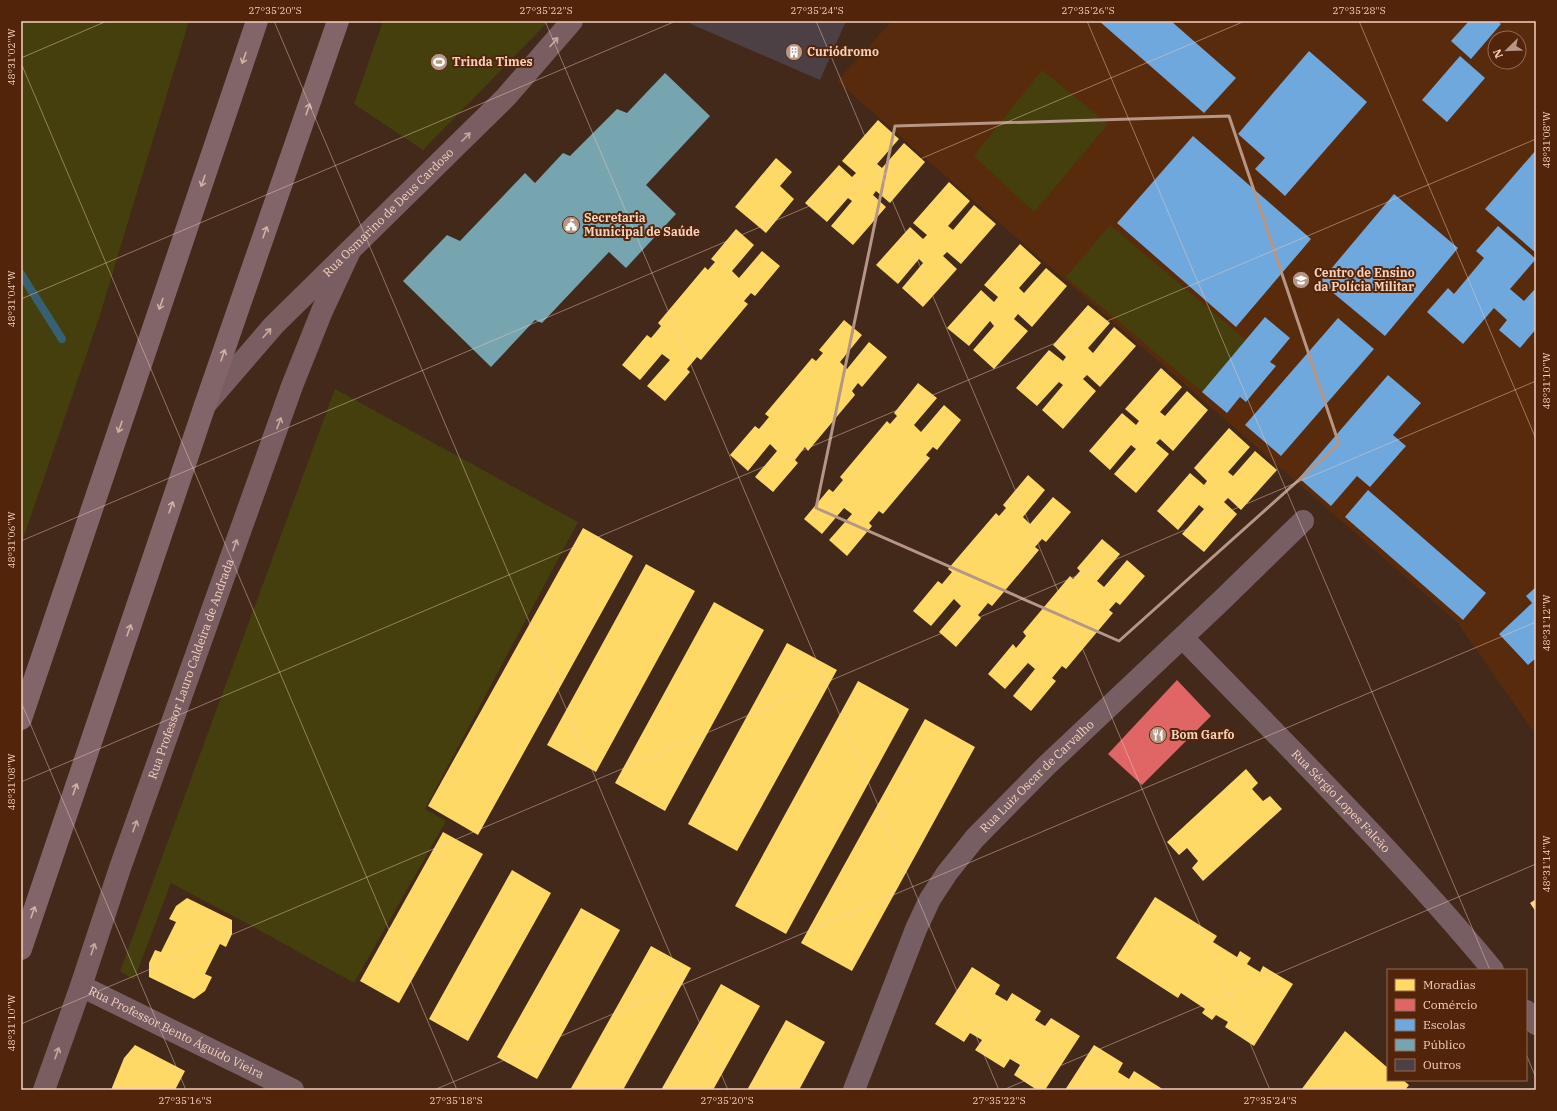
<svg xmlns="http://www.w3.org/2000/svg" width="1557" height="1111" font-family="'IBM Plex Serif',serif">
<style>
.built{fill:#592b0d;fill-rule:evenodd}
.green{fill:#443f0d}
.homes{fill:#ffd966}
.shops{fill:#e06666}
.schools{fill:#6fa8dc}
.public{fill:#76a5af}
.lines{fill:none;stroke-linecap:round;stroke-linejoin:round}
.stream{stroke:#356173;stroke-width:8}
.building{fill:#4d4045}
.minor{stroke:#765e62;stroke-width:22}
.secondary{stroke:#795e61;stroke-width:22}
.primary{stroke:#816569;stroke-width:22}
.oneway{stroke:#caa99d}
.oneway2{stroke:#d2b1a4}
.marked{fill:none;stroke:#b69685;stroke-width:3;stroke-linejoin:round}
.ticks{fill:none;stroke:#f5d1be;stroke-width:1;stroke-opacity:0.45}
.labels{text-anchor:middle;stroke-width:4;stroke-linejoin:round;paint-order:stroke}
.poi-label{font-size:12px;font-weight:bold;fill:#f5d1be;stroke:#52250a;text-anchor:start}
.street-label{font-size:12px;fill:#f5d1be;stroke:#52250a}
.neatline{fill:none;stroke:#f5d1be;stroke-width:1.5}
.ticks-label{font-size:10px;text-anchor:middle;fill:#f5d1be}
</style>
<rect width="100%" height="100%" fill="#42291a"/>
<path class="built" d="M892,21H1536V735L1457,622L837,81ZM1495,38H1519V62H1495Z"/>
<path class="green" d="M21,21H189L99,318L21,545Z
M383,21H549L423,150L354,104Z
M1042,70L1108,124L1034,212L974,156Z
M1110,225L1246,340L1202,392L1066,277Z
M335,389L578,522L425,809L446,821L354,983L250,925L171,883L134,980L120,971Z"/>
<path class="homes" d="M878,120L899,139L877,164L882,168L904,143L925,162L890,203L876,191L873,195L886,207L853,245L831,226L852,201L848,198L827,222L805,203L839,165L852,177L856,173L842,161Z
M776,158L792,172L780,186L794,199L766,233L735,207Z
M949,182L970,201L948,226L953,230L974,205L996,224L961,264L947,252L943,256L957,269L923,307L902,288L923,263L919,259L898,284L876,265L910,227L923,239L927,235L913,223Z
M736,229L754,245L732,271L739,278L762,251L780,266L755,296L751,293L744,301L748,304L701,360L697,357L687,369L690,372L665,401L647,386L670,360L662,354L640,380L622,365L647,335L651,338L661,326L658,323L705,267L708,270L715,262L711,259Z
M1020,244L1041,263L1019,288L1024,293L1046,268L1067,286L1032,327L1018,314L1014,319L1028,331L994,369L973,350L994,326L990,321L969,346L947,328L981,290L994,302L998,297L984,285Z
M1088,305L1110,323L1088,348L1093,353L1114,327L1136,346L1100,387L1087,375L1083,379L1096,391L1063,429L1042,410L1063,385L1059,382L1037,406L1016,388L1049,350L1063,361L1066,357L1053,345Z
M844,320L862,335L840,362L847,369L869,342L887,357L862,387L858,383L852,391L855,395L808,451L805,447L795,460L798,463L773,492L755,477L777,451L770,444L748,471L730,455L755,426L759,429L769,417L765,414L812,358L816,361L823,353L819,350Z
M1161,368L1182,387L1160,412L1165,416L1187,391L1208,410L1173,451L1160,439L1156,443L1169,454L1136,493L1114,474L1136,449L1131,445L1110,470L1089,451L1122,413L1136,425L1139,421L1125,409Z
M918,383L937,398L914,425L921,432L944,405L961,420L937,450L933,447L926,455L930,458L883,514L879,511L869,523L872,526L847,556L829,540L852,514L844,508L822,534L804,519L829,489L833,492L843,480L840,477L887,421L890,424L897,416L894,413Z
M1229,428L1250,447L1228,472L1233,476L1255,451L1277,470L1241,510L1228,498L1224,502L1237,514L1204,552L1182,534L1204,509L1199,505L1178,530L1157,511L1190,473L1204,485L1207,481L1194,468Z
M1028,475L1045,490L1023,517L1030,524L1053,497L1071,512L1046,542L1042,539L1035,547L1039,550L992,606L988,603L978,615L981,618L956,647L939,632L961,606L954,599L931,626L913,611L938,581L942,584L952,572L948,569L996,513L999,516L1006,508L1003,505Z
M583,528L633,556L478,835L428,806Z
M1102,539L1120,554L1097,581L1104,587L1127,560L1145,576L1120,605L1116,602L1109,610L1113,613L1066,669L1062,666L1052,678L1056,681L1031,711L1013,696L1035,669L1028,663L1005,689L988,674L1013,644L1016,648L1026,636L1023,632L1070,576L1073,579L1080,571L1077,568Z
M646,564L695,591L596,772L547,745Z
M714,602L764,630L665,811L615,783Z
M787,643L837,670L737,851L688,824Z
M858,681L909,709L786,934L735,906Z
M925,719L975,747L852,971L801,943Z
M1246,769L1258,783L1252,789L1263,801L1270,796L1282,809L1203,881L1192,868L1198,861L1187,848L1179,855L1167,842Z
M443,832L483,854L399,1003L360,981Z
M512,870L551,893L468,1041L429,1019Z
M1155,897L1217,936L1213,942L1237,957L1240,951L1251,958L1247,964L1260,972L1263,966L1293,984L1254,1046L1225,1027L1228,1022L1216,1015L1212,1020L1202,1013L1205,1009L1181,993L1178,998L1116,958Z
M187,898L232,920V934L226,947L220,944L205,974L212,977L205,991L194,999L149,977V963L155,950L161,952L176,922L169,919L176,906Z
M1536,899V912L1530,903Z
M581,908L620,930L537,1079L497,1057Z
M651,946L691,968L623,1090H570Z
M972,967L1000,985L995,994L1007,1001L1012,993L1041,1011L1035,1020L1045,1026L1051,1018L1080,1036L1045,1090H1037L1014,1075L1020,1065L1010,1059L1004,1068L975,1050L982,1040L970,1033L964,1042L935,1024Z
M721,984L760,1006L713,1090H661Z
M786,1020L825,1042L799,1090H747Z
M1345,1031L1388,1068V1080H1403L1409,1085L1405,1090H1301Z
M135,1045L185,1071L175,1090H111L124,1058Z
M1094,1045L1123,1063L1118,1072L1129,1079L1134,1071L1164,1090H1065Z"/>
<path class="shops" d="M1177,680L1211,716L1142,785L1108,754Z"/>
<path class="schools" d="M1099,21H1171L1236,78L1204,113Z
M1469,21H1497L1501,24L1471,59L1451,41Z
M1309,51L1367,102L1285,196L1255,169L1265,158L1238,134Z
M1460,56L1485,78L1447,122L1422,100Z
M1193,136L1311,239L1236,327L1117,223Z
M1536,150V253L1485,209Z
M1394,194L1458,248L1385,336L1320,282Z
M1498,226L1536,259L1510,289L1524,301L1534,290L1536,292V329L1520,348L1499,330L1507,320L1494,308L1463,344L1427,312L1448,288L1454,294L1484,258L1476,251Z
M1265,317L1290,338L1270,362L1276,366L1246,402L1240,397L1227,413L1202,392Z
M1338,318L1374,349L1281,456L1245,425Z
M1388,375L1421,403L1393,435L1406,446L1370,487L1357,476L1331,506L1299,478Z
M1368,490L1486,593L1463,620L1345,517Z
M1536,587V658L1528,665L1499,634L1532,603L1526,596Z"/>
<path class="public" d="M665,73L710,116L646,185L676,214L626,268L609,252L542,323L535,320L491,367L403,281L447,235L460,241L525,173L535,183L563,153L570,156L617,109L627,113Z"/>
<g class="lines">
<path class="stream" d="M21,274L62,339"/>
</g>
<path class="building" d="M692,21H846L820,80L691,24Z"/>
<g class="lines">
<g class="minor">
<path id="s1" d="M1183,638C1288,747 1396,853 1493,970"/>
<path id="s2" d="M81,986L293,1090"/>
<path d="M1526,1011L1536,1024"/>
<path id="s3" d="M854,1090L916,929L930,899L947,873L975,838L1046,766L1221,601L1303,521"/>
</g>
<g class="secondary">
<path id="s4" d="M205,405L274,325L506,97L572,21"/>
<path id="s5" d="M44,1090L81,986L120,868L292,386L322,311L349,253"/>
</g>
<path class="primary" d="M21,719L257,21
M21,949L205,405L338,21"/>
</g>
<defs><path id="oneway-shaft" d="M-6 0H5M1.5-3L5.5 0L1.5 3" fill="none" stroke-width="1.6" stroke-linecap="round" stroke-linejoin="round"/></defs>
<g class="oneway">
<use href="#oneway-shaft" transform="translate(554 42) rotate(-49)"/>
<use href="#oneway-shaft" transform="translate(466 137) rotate(-45)"/>
<use href="#oneway-shaft" transform="translate(267 333) rotate(-49)"/>
<use href="#oneway-shaft" transform="translate(279 423) rotate(-70)"/>
<use href="#oneway-shaft" transform="translate(235 545) rotate(-70)"/>
<use href="#oneway-shaft" transform="translate(135 826) rotate(-70)"/>
<use href="#oneway-shaft" transform="translate(93 949) rotate(-72)"/>
<use href="#oneway-shaft" transform="translate(57 1053) rotate(-71)"/>
</g>
<g class="oneway2">
<use href="#oneway-shaft" transform="translate(244 58) rotate(109)"/>
<use href="#oneway-shaft" transform="translate(308 109) rotate(-71)"/>
<use href="#oneway-shaft" transform="translate(203 181) rotate(109)"/>
<use href="#oneway-shaft" transform="translate(265 232) rotate(-71)"/>
<use href="#oneway-shaft" transform="translate(161 304) rotate(109)"/>
<use href="#oneway-shaft" transform="translate(223 355) rotate(-71)"/>
<use href="#oneway-shaft" transform="translate(120 427) rotate(109)"/>
<use href="#oneway-shaft" transform="translate(171 507) rotate(-71)"/>
<use href="#oneway-shaft" transform="translate(129 630) rotate(-71)"/>
<use href="#oneway-shaft" transform="translate(75 789) rotate(-71)"/>
<use href="#oneway-shaft" transform="translate(33 912) rotate(-71)"/>
</g>
<path class="marked" d="M1229,116L1339,444L1119,641L816,508L895,126Z"/>
<path class="ticks" d="M274,21L728,1090M545,21L999,1090M816,21L1270,1090M1087,21L1490,970M1359,21L1536,439M21,58L107,21M21,63L457,1090M21,299L676,21M21,541L1245,21M21,702L186,1090M21,782L1536,139M21,1024L1536,381M1526,1054L1536,1078M434,1090L1536,622M1003,1090L1536,864"/>
<defs>
<symbol id="building-disc" viewBox="-11 -11 22 22"><circle r="9.5" fill="#b69685" stroke="#52250a"/><path d="M-4-6H4V6H1V3H-1V6H-4ZM-2.5-4.3h1.7v1.8h-1.7ZM.8-4.3h1.7v1.8H.8ZM-2.5-1h1.7V.8h-1.7ZM.8-1h1.7V.8H.8Z" fill="#fff"/></symbol>
<symbol id="stadium-disc" viewBox="-11 -11 22 22"><circle r="9.5" fill="#b69685" stroke="#52250a"/><path d="M0-5a6.5 5 0 1 0 0 10a6.5 5 0 1 0 0-10ZM-3.5-1.8h7v3.6h-7Z" fill="#fff"/></symbol>
<symbol id="civic-disc" viewBox="-11 -11 22 22"><circle r="9.5" fill="#b69685" stroke="#52250a"/><path d="M-.6-6.5H3V-4.5H.6V-3L4-1V1h2V6H-6V1h2V-1L-.6-3ZM-1.2 2.5V6h2.4V2.5Z" fill="#fff"/></symbol>
<symbol id="university-disc" viewBox="-11 -11 22 22"><circle r="9.5" fill="#b69685" stroke="#52250a"/><path d="M0-5L7-2L0 1L-7-2ZM-4 1L0 2.5L4 1V4Q0 6-4 4Z" fill="#fff"/></symbol>
<symbol id="restaurant-disc" viewBox="-11 -11 22 22"><circle r="9.5" fill="#b69685" stroke="#52250a"/><path d="M-5-6h1v4h1v-4h1v4h1v-4h1v5L-1.5 .5V6h-2V.5L-5-1ZM5-6V6H3V1.5H1.5Q1.5-4 5-6Z" fill="#fff"/></symbol>
</defs>
<g fill-rule="evenodd">
<use href="#building-disc" x="784" y="42" width="20" height="20"/>
<use href="#stadium-disc" x="429" y="52" width="20" height="20"/>
<use href="#civic-disc" x="561" y="215" width="20" height="20"/>
<use href="#university-disc" x="1291" y="270" width="20" height="20"/>
<use href="#restaurant-disc" x="1148" y="725" width="20" height="20"/>
</g>
<g class="labels">
<g class="poi-label">
<text x="807" y="56">Curiódromo</text>
<text x="452" y="66">Trinda Times</text>
<text x="584" y="222">Secretaria<tspan x="584" dy="14">Municipal de Saúde</tspan></text>
<text x="1314" y="277">Centro de Ensino<tspan x="1314" dy="14">da Polícia Militar</tspan></text>
<text x="1171" y="739">Bom Garfo</text>
</g>
<g class="street-label">
<text dy="4" stroke="none"><textPath href="#s4" startOffset="266">Rua Osmarino de Deus Cardoso</textPath></text>
<text dy="4" stroke="none"><textPath href="#s5" startOffset="446">Rua Professor Lauro Caldeira de Andrada</textPath></text>
<text dy="4" stroke="none"><textPath href="#s3" startOffset="369">Rua Luiz Oscar de Carvalho</textPath></text>
<text dy="4" stroke="none"><textPath href="#s1" startOffset="227">Rua Sérgio Lopes Falcão</textPath></text>
<text dy="4" stroke="none"><textPath href="#s2" startOffset="106">Rua Professor Bento Águido Vieira</textPath></text>
</g>
</g>
<rect width="1557" height="1111" fill="none" stroke="#52250a" stroke-width="44"/>
<rect x="1387" y="969" width="140" height="112" fill="#52250a" stroke="#936a52"/>
<rect x="1395" y="979" width="20" height="12" fill="#ffd966" stroke="#936a52"/>
<text x="1423" y="989" font-size="12" fill="#f5d1be">Moradias</text>
<rect x="1395" y="999" width="20" height="12" fill="#e06666" stroke="#936a52"/>
<text x="1423" y="1009" font-size="12" fill="#f5d1be">Comércio</text>
<rect x="1395" y="1019" width="20" height="12" fill="#6fa8dc" stroke="#936a52"/>
<text x="1423" y="1029" font-size="12" fill="#f5d1be">Escolas</text>
<rect x="1395" y="1039" width="20" height="12" fill="#76a5af" stroke="#936a52"/>
<text x="1423" y="1049" font-size="12" fill="#f5d1be">Público</text>
<rect x="1395" y="1059" width="20" height="12" fill="#4d4045" stroke="#936a52"/>
<text x="1423" y="1069" font-size="12" fill="#f5d1be">Outros</text>
<g transform="translate(1507 50) rotate(247)"><circle r="19" fill="#52250a" stroke="#936a52"/>
<path d="M0-3L7 15L0 10L-7 15Z" fill="#b69685"/>
<text y="-6" font-size="11" font-weight="bold" text-anchor="middle" fill="#f5d1be">N</text>
</g>
<rect x="22" y="22" width="1513" height="1067" class="neatline"/>
<g class="ticks-label">
<text x="275" y="14">27°35'20"S</text>
<text x="546" y="14">27°35'22"S</text>
<text x="817" y="14">27°35'24"S</text>
<text x="1088" y="14">27°35'26"S</text>
<text x="1359" y="14">27°35'28"S</text>
<text transform="translate(11 57) rotate(-90)" y="4">48°31'02"W</text>
<text transform="translate(1546 140) rotate(-90)" y="4">48°31'08"W</text>
<text transform="translate(11 299) rotate(-90)" y="4">48°31'04"W</text>
<text transform="translate(1546 381) rotate(-90)" y="4">48°31'10"W</text>
<text transform="translate(11 540) rotate(-90)" y="4">48°31'06"W</text>
<text transform="translate(1546 623) rotate(-90)" y="4">48°31'12"W</text>
<text transform="translate(11 782) rotate(-90)" y="4">48°31'08"W</text>
<text transform="translate(1546 864) rotate(-90)" y="4">48°31'14"W</text>
<text transform="translate(11 1023) rotate(-90)" y="4">48°31'10"W</text>
<text x="185" y="1104">27°35'16"S</text>
<text x="456" y="1104">27°35'18"S</text>
<text x="727" y="1104">27°35'20"S</text>
<text x="999" y="1104">27°35'22"S</text>
<text x="1270" y="1104">27°35'24"S</text>
</g>
</svg>
